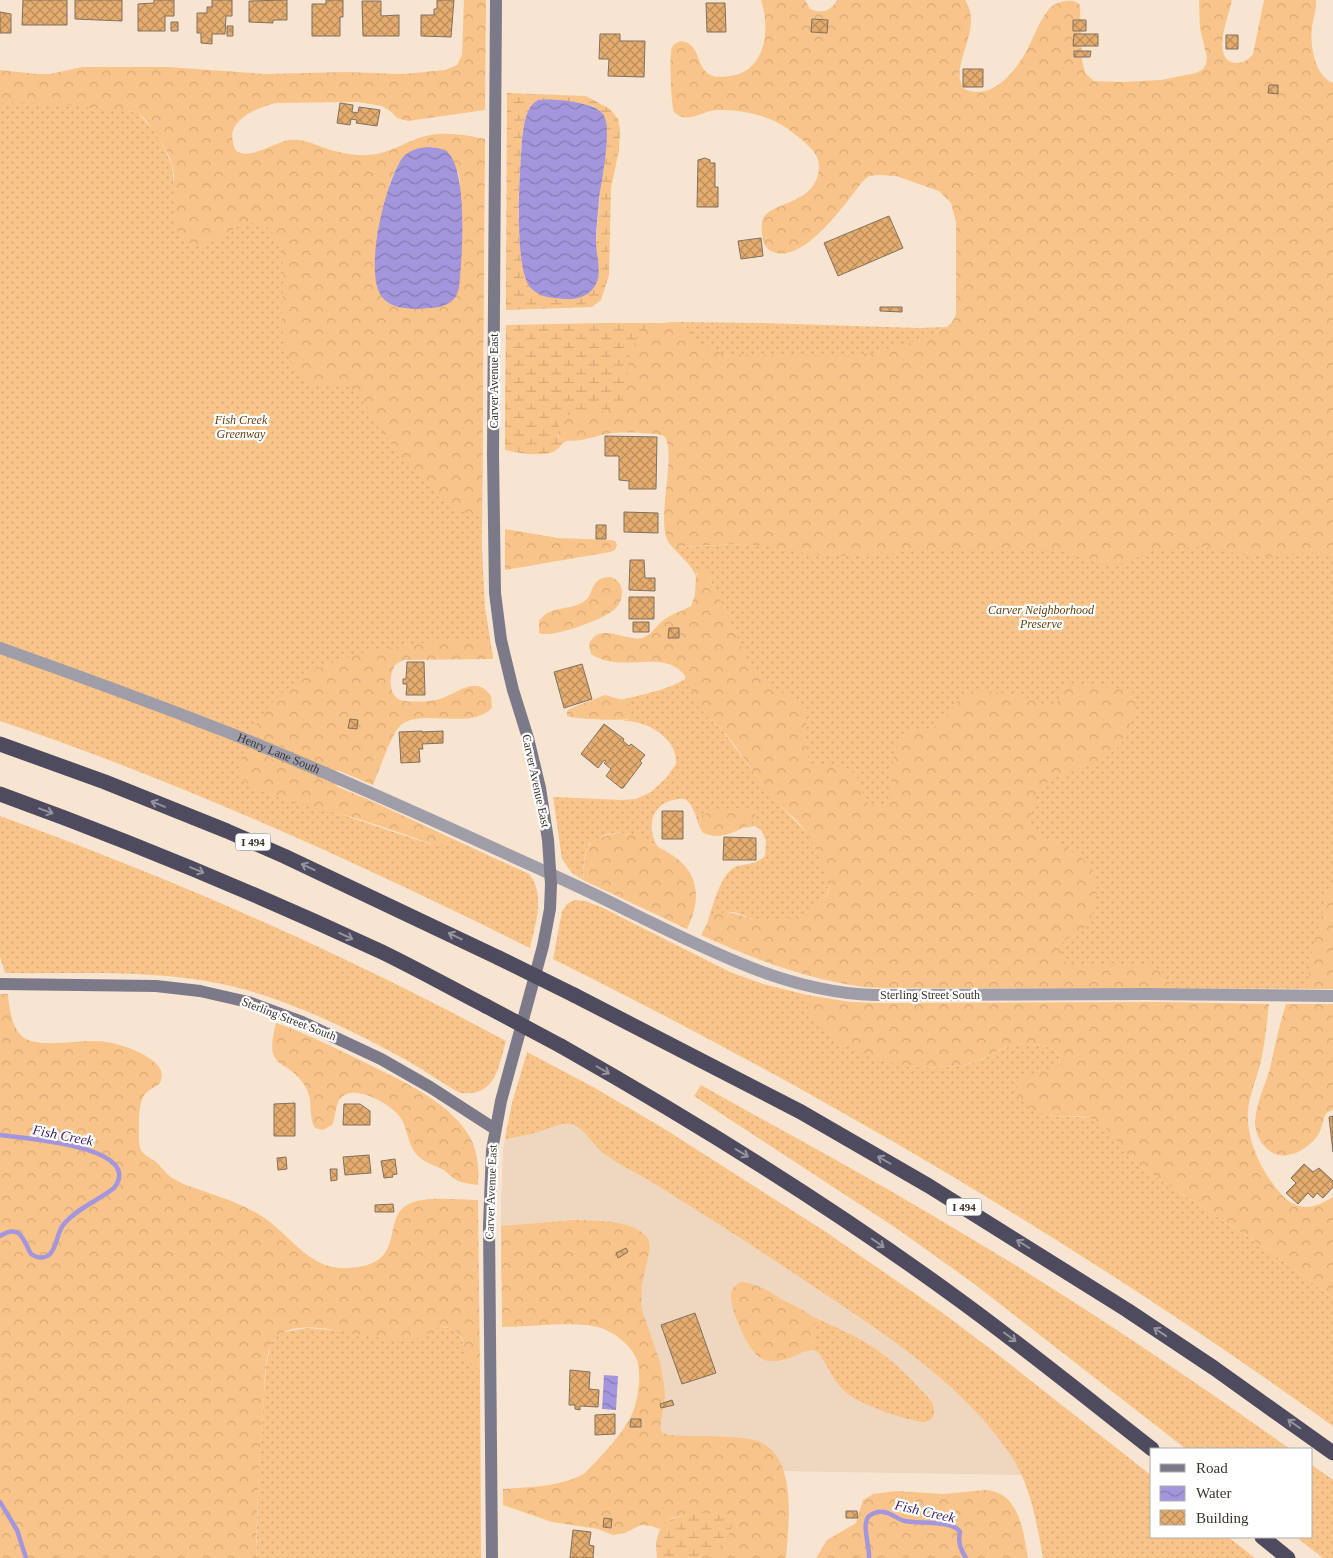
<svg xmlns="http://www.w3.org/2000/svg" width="1333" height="1558" font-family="Georgia,serif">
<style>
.built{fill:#efd7bf}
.grass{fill:url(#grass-dots)}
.forest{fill:url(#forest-crowns);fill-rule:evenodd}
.wetland{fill:url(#wetland-marsh);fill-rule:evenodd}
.water{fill:url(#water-waves)}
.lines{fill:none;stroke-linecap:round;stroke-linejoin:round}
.stream{stroke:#a496dd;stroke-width:4.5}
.building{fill:url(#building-cross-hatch);stroke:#817160}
.street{stroke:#9f9ea8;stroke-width:12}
.secondary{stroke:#7c7a88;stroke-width:12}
.highway{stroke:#4e4b5e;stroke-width:15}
.highway-bridge{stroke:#4e4b5e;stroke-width:15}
.oneway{stroke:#95939e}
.labels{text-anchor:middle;stroke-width:4.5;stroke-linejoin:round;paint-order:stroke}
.shield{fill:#fff;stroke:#74706b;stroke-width:1}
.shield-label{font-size:11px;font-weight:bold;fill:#39332b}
.street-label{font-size:12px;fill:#39332b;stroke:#fff}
.park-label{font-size:12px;font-style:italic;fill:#633e0d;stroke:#fff}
.water-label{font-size:14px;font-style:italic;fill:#391d6f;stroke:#fff}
</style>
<defs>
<pattern id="grass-dots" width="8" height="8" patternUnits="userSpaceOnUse" patternTransform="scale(1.25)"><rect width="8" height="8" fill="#f9c48a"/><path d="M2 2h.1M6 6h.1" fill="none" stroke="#d6a977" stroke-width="1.8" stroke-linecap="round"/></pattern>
<pattern id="forest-crowns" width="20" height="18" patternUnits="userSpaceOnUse" patternTransform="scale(1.25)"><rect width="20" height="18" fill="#f9c48a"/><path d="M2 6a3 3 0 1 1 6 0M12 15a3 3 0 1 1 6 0" fill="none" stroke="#d6a977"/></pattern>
<pattern id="wetland-marsh" width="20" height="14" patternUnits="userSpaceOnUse" patternTransform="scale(1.25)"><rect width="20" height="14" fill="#f9c48a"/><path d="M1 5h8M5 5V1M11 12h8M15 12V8" fill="none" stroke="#d6a977"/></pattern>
<pattern id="water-waves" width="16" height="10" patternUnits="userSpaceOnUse" patternTransform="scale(1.25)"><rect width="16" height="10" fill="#a496dd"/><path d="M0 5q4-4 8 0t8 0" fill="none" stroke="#877bb3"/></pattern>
<pattern id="building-cross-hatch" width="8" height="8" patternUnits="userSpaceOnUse" patternTransform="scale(1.25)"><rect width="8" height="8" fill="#e4ac6e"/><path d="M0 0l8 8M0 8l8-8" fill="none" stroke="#ba8d5b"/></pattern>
</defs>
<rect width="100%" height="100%" fill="#f7e5d2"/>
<path class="built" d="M518,1083L1131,1477L651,1469L652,1380L617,1279H501V1200L503,1151L506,1131Z"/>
<path class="grass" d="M0,89L138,113L155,132L164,147L172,166L174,185L484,186L482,551L485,607L493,657L337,661V813L430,844L447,841L451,838L529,874C546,894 535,925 530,948C358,863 182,782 0,721Z
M1333,95V989L902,988L828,882C834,915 777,924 754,919C747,918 738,912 731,912C724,913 711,918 707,924C712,909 720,874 735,867C746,863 756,865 765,856L766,841L762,831L755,826L742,828L754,820V810L702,816L699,825C696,818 693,804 686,800C683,798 678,799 674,800C651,804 646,829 658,847C641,835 619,827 599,838C595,840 591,842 589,845C583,854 584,870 583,880L572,873L562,859L553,797L622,800L636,799L651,792L667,777L676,764C678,738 646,720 623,721L629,719L623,700H620C637,696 671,689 685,679V675L692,686L697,699L710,719L723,731L759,780L776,801L809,835L742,657V650L720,599L707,574L696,573V576C691,564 677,553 668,542L674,547H680L743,544L671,431L505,430L506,331L687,328L681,324L671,322L763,323L919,328L947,327L933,334L961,335Z
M0,816C174,879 343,953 506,1041C498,1068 496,1097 460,1093C442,1083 425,1071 408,1061C352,1030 284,997 222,984C151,969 77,974 5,973L0,957Z
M574,900L585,901L601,907L730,972L763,984L807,995C810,1033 848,1048 880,1058C893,1062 907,1066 921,1067C935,1068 949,1067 963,1065C982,1062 998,1048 1016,1045C1030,1043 1054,1043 1060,1058L1059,1067C1046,1076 1029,1070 1019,1083L1031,1108C1038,1111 1045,1115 1053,1116C1072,1118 1088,1113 1105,1126C1115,1135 1124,1152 1134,1162L1268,1250L1333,1298V1426C1087,1249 825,1094 553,959L562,911L567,904Z
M527,1052L595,1088L663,1128L826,1232L940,1311L992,1350L1152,1476V1537H1228L1255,1558H1043C1037,1524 1031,1487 1012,1457C967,1388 889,1337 822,1292C765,1254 709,1217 650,1181C634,1172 616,1163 602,1152C593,1144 583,1127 571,1124C561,1122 548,1129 538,1132C527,1135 516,1137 505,1139L512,1103Z
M701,1085C779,1129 858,1171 935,1217C1057,1288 1175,1367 1290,1449H1186L973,1283L896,1228L694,1096Z
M809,1315C833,1326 858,1336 880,1352C894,1362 907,1375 919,1388C925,1394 936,1403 934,1413C934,1418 928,1422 924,1422C909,1422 861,1404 849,1395C834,1384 828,1366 818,1352L812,1350L804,1352L815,1341L814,1320Z
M439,1327C476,1327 455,1363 480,1368L481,1558H256L259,1469L266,1365L271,1344L276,1337L283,1332L307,1328L345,1331L433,1329Z
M1312,1465L1333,1480V1558H1323L1296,1537H1312Z"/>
<path class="forest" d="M464,0H486L485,110L408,121L397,118L390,111L382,106L358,102L276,103C259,107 227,119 233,142C233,146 235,150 238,152C251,159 276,142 289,140C302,139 311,143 322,147C336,152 353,156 367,155C384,155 398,146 414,140C437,130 461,134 485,139L482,516C472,516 462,512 453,507C431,494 397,451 381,430C373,418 367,405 358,395C338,370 313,404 294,367C287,353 282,336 282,320C281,287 292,252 266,226C232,211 215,260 186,241C166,229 177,189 173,169C170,155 161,140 152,129C148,123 143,115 136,113C128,110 118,112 110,111C96,109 82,106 68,105C46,103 23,103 0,103V70L37,74H50L82,67H168L266,74L345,72L403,74L445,70L457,65L462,55ZM433,147L458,172L460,182L462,232L460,277L457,294L448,305L404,308L387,302C383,296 378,288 376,281C370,257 386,172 405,156C414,149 422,147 433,147Z
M761,0H805L810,9C820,14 832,11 837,0H965C985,30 947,66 964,89C992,101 1015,72 1027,50C1034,37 1039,21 1049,9C1054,4 1059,2 1066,1C1072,0 1076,1 1080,5L1082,60L1085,73L1094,81L1121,82L1161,80L1196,73L1203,69L1206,64L1207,57L1200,29L1199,0H1232C1230,13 1209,61 1236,63C1244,63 1248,60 1253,54L1264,0H1316C1317,9 1313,18 1312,27C1310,46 1314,75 1333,83V555L1310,553L1269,557L1245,555L1203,547L1175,548L1149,551L1129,562L1108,566L1054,549L922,548L896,553L836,556L809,554L769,546L741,544L674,547C650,536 679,453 664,436L657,434C643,433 628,432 614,433C596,434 577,446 560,438C546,406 599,414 614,407L626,387L627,361L631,350L641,333L646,328L656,324L671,322L681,324L687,328L701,344L723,354L843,357L877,352L923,339L947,327L952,322L956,315V222L951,203L939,191L896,176L879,175L869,176L863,181C847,201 804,265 773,252C762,248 761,233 762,223C764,200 818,208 819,166C819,150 799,138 788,129C769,115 740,109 716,110C702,111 687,125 674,112C671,105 669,54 672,47C675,43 680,40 685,42C701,46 696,71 713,76C720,78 729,76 736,75C767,66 770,27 761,0Z
M505,529L558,538L611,540L615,541L617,545L615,550L610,552L505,570Z
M699,572L702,571L707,574L720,599L752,671L765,683L795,699L803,710L806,717V753L809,761C821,771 840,762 852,771C864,779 859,798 871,806C895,808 890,786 892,770C892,760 896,749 900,740C909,721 922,734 936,726C951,717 954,696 972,692C989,689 1017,695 1033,700C1039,702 1044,706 1051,707L1056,705C1063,693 1059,687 1075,684L1124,689L1133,693L1136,707L1135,713L1121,744L1114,751L1096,762L1051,779C1041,787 1036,795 1033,807C1031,813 1029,824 1032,829C1037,838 1054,841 1062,845C1073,851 1088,861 1094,872C1101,883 1095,917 1086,926C1074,937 1050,939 1066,962L1082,966L1113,963L1154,967L1163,973L1173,988H902C890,988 876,988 864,987C806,979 754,959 701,935C706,926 710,915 721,913C733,910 743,918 754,919C776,923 826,916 829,888C825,870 817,850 808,835C800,821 785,811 774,799C756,778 742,754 724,732C718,725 709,719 702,711C691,697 693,677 675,667C653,654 618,672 591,654L589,644C599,621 626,642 642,638C651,635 654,629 660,623C669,614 681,612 691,606L695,595L696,575Z
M611,577C618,580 622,584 622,592C622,599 620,604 615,609C605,619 551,639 539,633V621C550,605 569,611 583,602C596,595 588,577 611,577Z
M460,639H489L493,659L404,660C400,662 396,663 394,667C388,679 389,700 405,701C416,702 429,702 440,699C458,693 476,674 491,696L492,708C471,731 420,707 400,726C391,735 379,771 373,785L251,734C294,653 378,648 460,639Z
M605,695L623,700L629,705L631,711L629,719C623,721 571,719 567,716V712L569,709Z
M245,748L374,802L451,838L443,844H431C404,834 378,825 351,817C326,809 254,797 241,777L240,762Z
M728,808H752L755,812L754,820C740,831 719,842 702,832L699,825L702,816L712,811Z
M617,833C637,832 644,838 660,848C667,852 675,856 680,861C701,880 699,905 687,929L583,880C586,849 583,839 617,833Z
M1333,872V989H1307L1312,952Z
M0,994H8C9,1008 12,1028 23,1037C36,1048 75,1041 91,1041C112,1041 132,1047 149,1058C159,1065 165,1071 160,1083C156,1087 149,1089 145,1094C139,1102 139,1117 139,1127C139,1134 138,1143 141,1150C144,1155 150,1158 155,1161C162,1167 166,1175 174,1179C184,1185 195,1188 206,1192C224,1198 241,1204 258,1214C290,1232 307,1271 349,1268C408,1265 381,1220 407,1205C423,1195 459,1200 478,1200L480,1368L474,1367L467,1362C462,1347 468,1335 449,1328C436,1323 432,1334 421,1337C406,1341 384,1338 368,1336C345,1333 286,1315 272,1343C264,1358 265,1379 264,1395C260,1449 257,1504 256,1558H0Z
M807,995L851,1002L879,1003L1159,1002L1269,1004C1267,1023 1265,1042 1261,1061C1257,1078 1249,1095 1248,1112C1246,1141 1263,1174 1282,1195C1298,1212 1314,1209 1333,1197V1298L1268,1250L1134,1162C1122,1150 1113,1131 1098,1122C1083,1113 1068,1118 1053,1116C1038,1114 1010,1101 1019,1082C1027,1067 1050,1078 1060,1064L1059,1055C1050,1043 1031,1043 1017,1045C998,1047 982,1062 963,1065C949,1067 935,1068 921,1067C887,1065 822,1045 809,1010C807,1005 807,1000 807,995Z
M1286,1004H1333V1110L1326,1113C1322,1122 1322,1131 1316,1138C1303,1153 1282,1163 1266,1148C1259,1141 1256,1133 1255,1124C1255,1105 1265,1086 1270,1068C1275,1046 1279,1025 1286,1004Z
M276,1023C308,1034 339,1050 370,1065C402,1081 446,1101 466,1131C478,1148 479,1166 478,1185C471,1184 463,1183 456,1180C451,1177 448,1173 444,1170C435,1165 424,1163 417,1155C407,1144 408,1128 400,1117C391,1104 351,1081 339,1100C335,1107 336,1117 332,1125L323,1130L315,1128C308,1117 313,1102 307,1090C290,1055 262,1076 276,1023Z
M575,1220C597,1221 632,1219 648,1238L650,1247L642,1285L641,1307L660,1362L664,1384L665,1398L660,1429L663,1433L669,1435C695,1437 725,1435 750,1439C799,1448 789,1521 786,1558H699L710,1552L687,1514L672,1518L660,1529L651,1526L641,1525L625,1533L613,1535L598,1529L552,1522L503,1505V1489C531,1487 561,1487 585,1473C599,1458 619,1438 629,1420C638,1405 644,1370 634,1354C628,1343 613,1332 601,1328C577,1320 529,1327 502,1327L501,1226Z
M741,1282C757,1283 770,1292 783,1300C792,1305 803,1309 810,1315C814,1319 816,1324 817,1329C818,1346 801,1354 787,1359C779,1361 768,1363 761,1358C748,1352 729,1307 731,1293C732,1288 736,1284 741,1282Z
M985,1490C1020,1492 1023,1531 1028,1558H816L827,1540L856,1523L863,1500L873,1494L897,1491L944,1494Z"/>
<path class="wetland" d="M507,93L586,96L610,109L618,119L620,129L619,150L611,188L609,275L601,300L592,307L506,310ZM538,100H558L593,106L607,142L601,178L596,243L525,277C515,236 519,182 522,140C524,126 525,108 538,100Z
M601,323H664C611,331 640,389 615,406C601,416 580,411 565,416L559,425L558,436L561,439L572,440C560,441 562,448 553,452C539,457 519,453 505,450L506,325Z
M695,1513L727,1514C743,1531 713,1556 697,1558C684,1558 670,1558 657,1558C653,1527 665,1517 695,1513Z"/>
<path class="water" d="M538,100C553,98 595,102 603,114C613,129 601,181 599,200C598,214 596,228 596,242C596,255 602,272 596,284C590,296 577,300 564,299C552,298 538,297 530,287C513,266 520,169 522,140C524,126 525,107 538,100Z
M427,147C433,147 440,148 446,151C469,168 462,260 459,288C456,302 445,307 431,308C417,309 395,311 384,299C361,278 386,179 403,157C410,150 418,148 427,147Z
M604,1375L618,1376L616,1410L602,1409Z"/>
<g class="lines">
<path class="stream" d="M0,1135C20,1138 146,1146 114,1188C99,1200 76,1209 64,1224C56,1233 58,1247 49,1255C43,1259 37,1258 31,1254C23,1240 21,1223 0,1236
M0,1502L17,1530L26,1558
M869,1558C870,1547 861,1524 869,1516C873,1513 879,1511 884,1512C891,1513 897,1519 905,1521C919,1524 953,1520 960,1532C958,1542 960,1549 966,1558"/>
</g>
<path class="building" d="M23,0H67V25H22Z
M75,0H122V21L75,19Z
M154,0H174V16H165V31H138V4L154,3Z
M212,0H232V16H226L225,34H212V44L201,43V33H197V13H207V7H212Z
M287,0V20H273V23L249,22V1Z
M326,0H343V17H340V36H312V4H326Z
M437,0H454L451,37L421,36V15H434V9H437Z
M362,1H381V16L399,15V36H363Z
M706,3H725L726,32H707Z
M0,12L11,14V33H0Z
M812,19L828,20L827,33L811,32Z
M1073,20H1086V31H1073Z
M171,22H178V31H171Z
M227,26H233V36H227Z
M600,34H620V41H645L644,77L608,76L609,59H599Z
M1074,34H1098V46H1073Z
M1226,35H1238V49H1226Z
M1074,51H1091L1090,57H1074Z
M963,69H983V87H963Z
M1269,85H1278V94L1268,93Z
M340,103L353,105L352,112L358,113L359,107L380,110L377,126L356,123L357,120L351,119L350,125L337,123Z
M705,158L710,160V163H715V187H718V207H697L698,160Z
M889,216L903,248L838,276L824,243Z
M761,238L763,256L741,259L738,241Z
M880,307H902V312L880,311Z
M605,436L657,437L656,489H629V481L619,480V456H605Z
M624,512L658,513V533L624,532Z
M596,525H606V539H596Z
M630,560H644L645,578H655V591L629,590Z
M629,597H654V619H629Z
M633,622H649V632H633Z
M669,628H679V638H668Z
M407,662H424L425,695H406L407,684H403V679H406Z
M582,664L592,699L564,708L554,672Z
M350,719L358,720L357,729L348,728Z
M604,724L624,739L623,741L629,746L631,744L645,755L640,761L642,763L623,788H621L606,776L611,769L604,763L606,761L604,760L598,768L581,754Z
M422,731V732L443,731V743L422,744L423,749H419L420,762L401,763L399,732Z
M662,811H683V839H662Z
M724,837L756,838V860H723Z
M295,1103V1136H274V1104Z
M344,1104H360L370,1111V1125H343Z
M1333,1116V1152L1329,1117Z
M369,1155L371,1173L345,1175L343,1157Z
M286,1157L287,1169L278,1170L277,1158Z
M395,1159L397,1174L392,1175L393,1177L384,1178L381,1161Z
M1304,1164L1313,1172L1319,1168L1333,1181V1187L1323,1198L1317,1193L1313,1198L1308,1193L1298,1204L1286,1193L1296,1183L1291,1178Z
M330,1169H337V1180L331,1181Z
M393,1204L394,1212H375V1205Z
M626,1248L628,1252L618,1258L616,1253Z
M695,1313L716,1373L682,1384L661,1325Z
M570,1370L590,1372L589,1389L599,1390L598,1407L580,1406V1410L575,1409V1405H569Z
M672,1400L674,1405L661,1408L660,1404Z
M615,1414V1434L595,1435V1415Z
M631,1419H641V1427H630Z
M846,1511H857L858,1518H846Z
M604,1518L612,1519L611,1528L603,1527Z
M573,1530L591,1532L589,1545L594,1546L593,1558H570Z"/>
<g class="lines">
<path class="street" id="s1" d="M0,648C76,675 152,703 227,732C327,772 424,816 522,861C560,878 597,895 634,914C710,951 787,992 874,995L1147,994L1333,996"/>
<path class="secondary" d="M0,984L156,986L200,991L248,1002L302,1022L381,1059L430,1087L495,1129
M492,1558L489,1225L492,1150L501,1101L543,946L550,909L551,884L548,840L540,788L528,738L513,690L501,640L495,593L493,455L496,0"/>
<path class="highway" d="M0,744L105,782L227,831L284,856L499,958
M0,794C130,841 257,894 382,952C417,969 451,988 486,1006
M574,995L801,1112L929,1186L1127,1310L1214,1368L1333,1453
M561,1046C697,1123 831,1206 958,1299C1024,1347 1088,1399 1152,1449
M1262,1537L1288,1558"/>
<path class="highway-bridge" d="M499,958L574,995
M486,1006L561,1046"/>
</g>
<defs><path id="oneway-shaft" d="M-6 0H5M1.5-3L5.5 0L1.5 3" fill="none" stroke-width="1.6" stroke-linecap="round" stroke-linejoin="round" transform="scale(1.25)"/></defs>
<g class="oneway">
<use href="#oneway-shaft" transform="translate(158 804) rotate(-158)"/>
<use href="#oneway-shaft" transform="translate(46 811) rotate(20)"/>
<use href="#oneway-shaft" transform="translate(308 867) rotate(-155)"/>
<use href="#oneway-shaft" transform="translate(197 870) rotate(23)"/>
<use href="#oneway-shaft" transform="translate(346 936) rotate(25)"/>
<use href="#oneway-shaft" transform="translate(455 936) rotate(-154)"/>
<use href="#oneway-shaft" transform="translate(603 1070) rotate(30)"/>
<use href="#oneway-shaft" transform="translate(742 1153) rotate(31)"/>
<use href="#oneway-shaft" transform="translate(884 1160) rotate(-150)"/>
<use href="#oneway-shaft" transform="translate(878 1243) rotate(35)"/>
<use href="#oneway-shaft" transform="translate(1023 1244) rotate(-148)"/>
<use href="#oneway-shaft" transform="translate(1160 1332) rotate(-146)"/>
<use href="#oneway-shaft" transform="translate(1010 1337) rotate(37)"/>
<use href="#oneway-shaft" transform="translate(1294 1424) rotate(-145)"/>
</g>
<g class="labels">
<g class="shield">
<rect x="235.5" y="833.5" width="35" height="17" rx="4"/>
<rect x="946.5" y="1198.5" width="35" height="17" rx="4"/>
</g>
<g class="shield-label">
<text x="253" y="846">I 494</text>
<text x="964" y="1211">I 494</text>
</g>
<g class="street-label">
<text transform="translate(494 381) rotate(-90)" y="4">Carver Avenue East</text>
<text dy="4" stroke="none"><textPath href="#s1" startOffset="298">Henry Lane South</textPath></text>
<text transform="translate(536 781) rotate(78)" y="4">Carver Avenue East</text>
<text x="930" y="999">Sterling Street South</text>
<text transform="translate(289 1019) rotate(21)" y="4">Sterling Street South</text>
<text transform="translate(491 1192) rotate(-88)" y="4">Carver Avenue East</text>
</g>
<g class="park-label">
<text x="241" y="424">Fish Creek<tspan x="241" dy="14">Greenway</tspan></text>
<text x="1041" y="614">Carver Neighborhood<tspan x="1041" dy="14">Preserve</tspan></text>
</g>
<g class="water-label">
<text transform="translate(63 1135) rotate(11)" y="5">Fish Creek</text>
<text transform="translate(925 1511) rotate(13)" y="5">Fish Creek</text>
</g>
</g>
<rect x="1150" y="1448" width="162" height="90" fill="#ffffff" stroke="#b0adaa"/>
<rect x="1160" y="1464" width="25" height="8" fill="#7c7a88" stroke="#b0adaa"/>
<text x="1196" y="1473" font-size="15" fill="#39332b">Road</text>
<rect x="1160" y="1486" width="25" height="15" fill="url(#water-waves)" stroke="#b0adaa"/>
<text x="1196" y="1498" font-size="15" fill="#39332b">Water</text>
<rect x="1160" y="1510" width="25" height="15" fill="url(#building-cross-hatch)" stroke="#b0adaa"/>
<text x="1196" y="1523" font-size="15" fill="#39332b">Building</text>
</svg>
